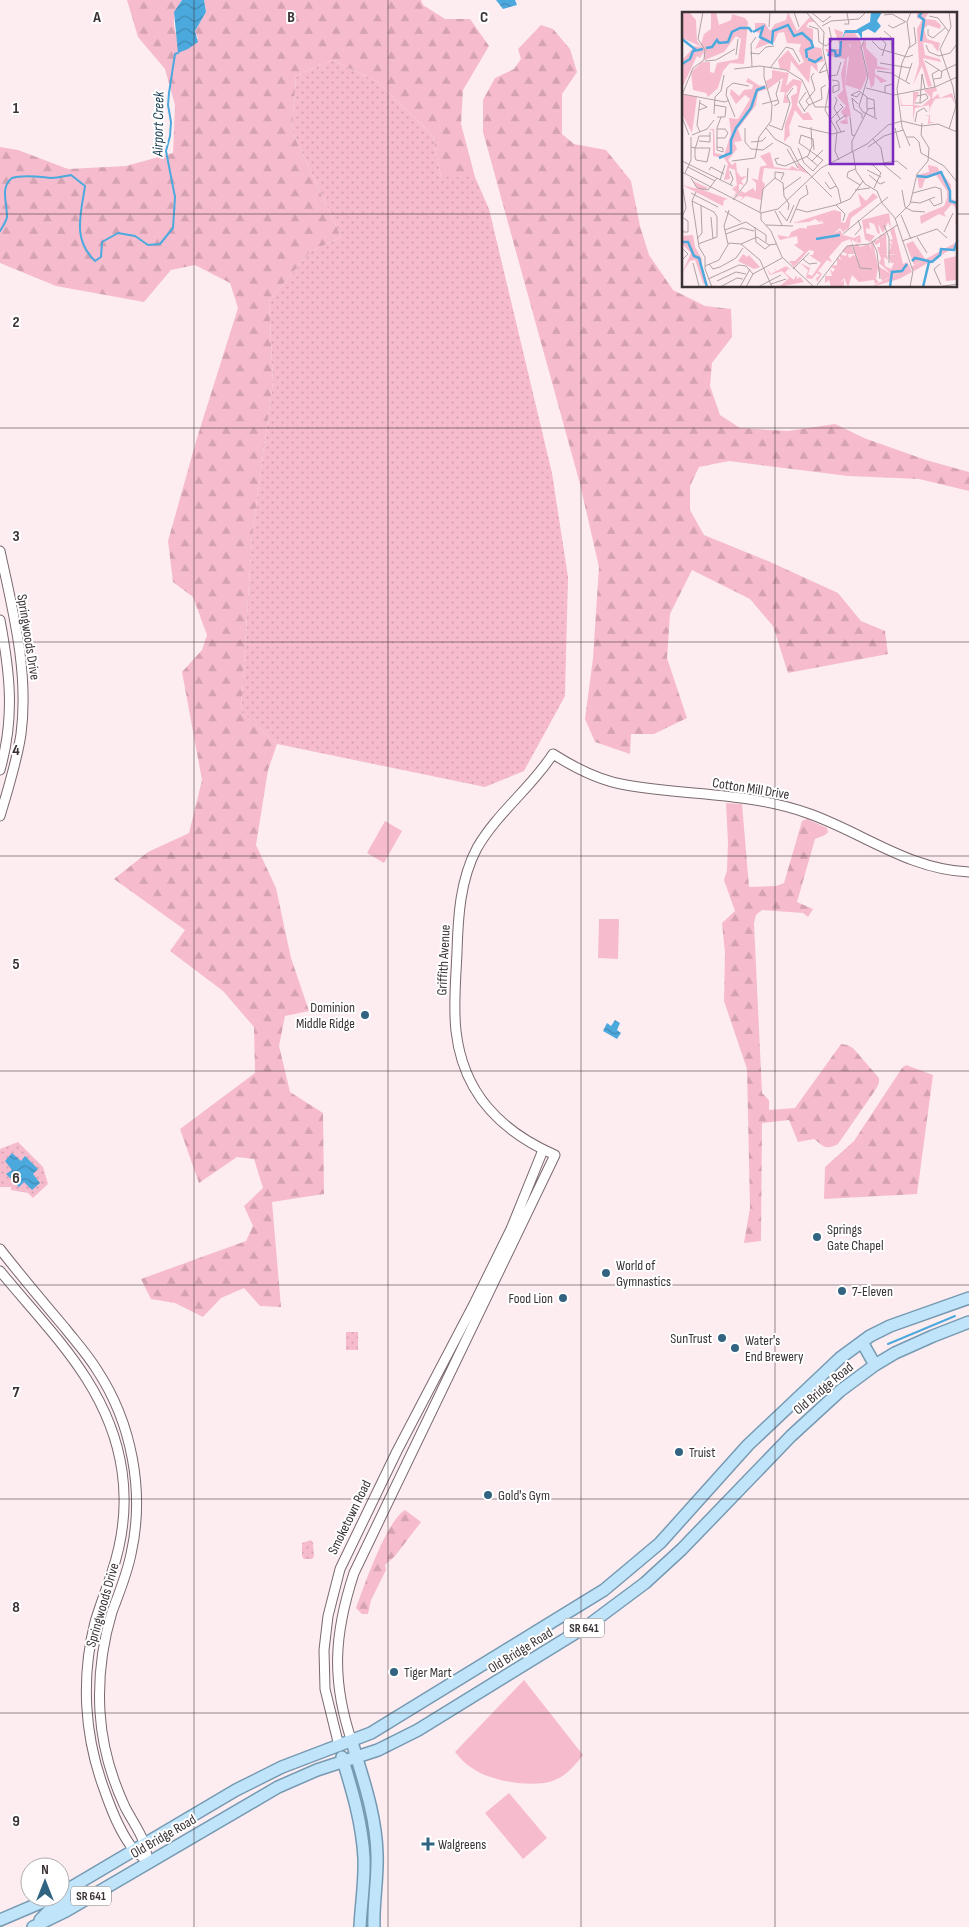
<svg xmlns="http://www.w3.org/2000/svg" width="969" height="1927" font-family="'Sofia Sans Condensed',sans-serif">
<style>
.grass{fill:url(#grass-dots)}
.forest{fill:url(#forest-firs)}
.garden{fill:#f6bccd}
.water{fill:url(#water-waves)}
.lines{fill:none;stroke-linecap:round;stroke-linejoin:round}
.stream{stroke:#4ca9dd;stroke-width:2}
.minor-casing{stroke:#7a696e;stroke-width:11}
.major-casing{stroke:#769ab2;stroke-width:14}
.minor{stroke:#fff;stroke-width:9}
.major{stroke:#c0e4fa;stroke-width:11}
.grid{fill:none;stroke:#3a3234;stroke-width:1;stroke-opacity:0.55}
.poi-dot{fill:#326482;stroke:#fff;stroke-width:2}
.labels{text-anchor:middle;stroke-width:4;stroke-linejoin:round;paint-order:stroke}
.shield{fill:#fff;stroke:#757071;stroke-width:1}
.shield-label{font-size:12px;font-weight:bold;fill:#3a3234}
.street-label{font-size:14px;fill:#3a3234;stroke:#fff}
.poi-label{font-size:14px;fill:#3a3234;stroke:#fff;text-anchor:start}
.water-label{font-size:15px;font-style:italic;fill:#143c52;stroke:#fff}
.inset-river{fill:none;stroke:#4ca9dd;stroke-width:2.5}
.inset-road{fill:none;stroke:#afa2a5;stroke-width:1}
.view{fill:#7b2cbf;fill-opacity:0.15;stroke:#7b2cbf;stroke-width:2.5}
.inset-edge{fill:none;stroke:#3a3234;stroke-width:2.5}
.grid-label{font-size:16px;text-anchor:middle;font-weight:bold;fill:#3a3234;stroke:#fff;stroke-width:4;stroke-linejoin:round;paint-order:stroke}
</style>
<defs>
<pattern id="grass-dots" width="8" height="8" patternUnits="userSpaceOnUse" patternTransform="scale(1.25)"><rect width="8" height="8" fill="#f6bccd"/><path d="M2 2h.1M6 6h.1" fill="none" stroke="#d4a2b1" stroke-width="1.8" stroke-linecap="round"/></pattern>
<pattern id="forest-firs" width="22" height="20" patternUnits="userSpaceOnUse" patternTransform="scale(1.25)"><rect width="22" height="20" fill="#f6bccd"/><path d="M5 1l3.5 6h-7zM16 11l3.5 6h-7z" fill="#d4a2b1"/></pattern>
<pattern id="water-waves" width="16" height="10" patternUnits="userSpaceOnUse" patternTransform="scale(1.25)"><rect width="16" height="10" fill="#4ca9dd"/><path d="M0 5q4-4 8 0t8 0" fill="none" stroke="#408ab4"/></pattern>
</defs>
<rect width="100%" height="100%" fill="#fdedf1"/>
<path class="grass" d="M332,60L378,82L433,136L441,177H475L489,209L552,473L568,577L565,696L524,771L485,787L277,744L241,712L252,536L273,382L269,301L310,252L341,237L292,131L296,76Z
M18,1142L43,1167L48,1184L33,1198L28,1193L11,1190V1187H0V1149Z
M346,1332H358V1350H346Z
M311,1540L313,1543L314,1556L312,1559H304L302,1556V1543Z"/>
<path class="forest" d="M127,0H182C172,15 172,23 178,41L194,45L198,38L195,31L206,12L204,0H421L423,5L445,19H470L489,46L463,90L461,124L475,177H441L433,136L378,82L332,60L296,76L292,131L341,237L310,252L269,301L273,382L252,536L241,712L277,744L268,770L256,845L276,888L291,958L309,1011L285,1016L279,1046L290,1092L323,1113L324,1194L272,1202L281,1307L260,1306L244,1288L221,1298L203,1317L175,1303L151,1299L141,1279L246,1241L253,1226L244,1206L263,1188L254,1159L237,1157L199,1183L180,1129L255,1073L254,1027L223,991L170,951L185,930L114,879L148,852L189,833L202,780L182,672L202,650L207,635L193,597L173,582L168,541L197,438L238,308L230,283L195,265L171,270L144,302L56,286L0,263V147L18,150L68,169L126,166L173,153L175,105L165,69L138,37Z
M541,25L553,29L570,49L577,72L562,94V134L574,144L606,150L631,181L640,226L649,255L673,290L705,306L731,309L732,337L712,363L710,386L720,415L740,428L788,431L835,424L864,438L926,460L969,472V491L919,479L848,476L729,461L699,467L690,486V510L704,535L768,561L838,593L861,621L885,631L888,654L788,673L773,626L750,599L692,570L670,614L667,658L687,718L654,734H631L630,754L595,742L585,719L593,658L599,567L580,484L483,132V100L495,78L514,69L521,59L518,49Z
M726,803L742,804L749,887L776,886L784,883L802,821L807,819L827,828L828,832L825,835L815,839L797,902L813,909L808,917L803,913L762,910L756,915L754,923L762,1093L769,1100V1110L795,1108L841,1044L847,1045L853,1048L879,1078V1083L876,1089L838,1144C825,1151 824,1146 814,1139L798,1142L789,1120L762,1123L761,1241L744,1243L750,1208L747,1069L724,1001L725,953L722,923L735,911L724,880L727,870L728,843Z
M906,1065L933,1075L917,1194L824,1199L825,1167L854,1141L902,1068Z
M405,1510L421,1522L395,1556L385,1565L386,1570L371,1600L368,1614H362L356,1608C364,1586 387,1520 405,1510Z"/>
<path class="garden" d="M385,821L402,831L384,863L367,853Z
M599,919H619L618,959L598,958Z
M524,1680L583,1755C575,1765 567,1775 555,1780C534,1789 489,1781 472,1768C465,1764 460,1758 455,1752Z
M509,1793L547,1838L523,1859L485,1813Z"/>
<path class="water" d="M182,0H204L206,12L195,31L198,42L188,49L178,53L174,12Z
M496,0H515L517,5L503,9Z
M615,1020L620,1023L617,1030L621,1033L617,1039L603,1031L607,1023L611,1026Z
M12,1153L21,1161L25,1156L38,1169L33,1174L40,1183L32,1190L24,1182L19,1187L6,1174L12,1170L5,1161Z"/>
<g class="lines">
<path class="stream" d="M0,231C3,226 6,222 7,217C7,203 0,187 12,178C23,174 40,177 51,178C58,178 65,176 71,175L85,186C81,214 72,239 95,261L101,257L102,242L118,233L135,236L148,245L160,244L173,228L175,197L166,151L170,136L171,122L168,105L169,93L175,54L178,53
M888,1344L955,1316"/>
<defs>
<path id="minor" d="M0,551C13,611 29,672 21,734C17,761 8,789 0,816
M0,620C10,673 15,717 0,770
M0,1249C21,1276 43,1302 65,1328C76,1342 88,1355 97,1370C132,1423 145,1492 131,1554C127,1574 119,1593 112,1612C102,1645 98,1678 100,1712C102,1745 111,1777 125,1807C131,1819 140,1831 144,1843C146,1849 147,1856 148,1862
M0,1271C51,1333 110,1387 122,1471C127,1505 123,1539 112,1572C107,1588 100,1605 95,1622C81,1677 84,1735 104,1789C111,1809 120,1833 134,1850C138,1854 144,1858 148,1862
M352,1742C331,1680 334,1634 354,1573L555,1155C500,1131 463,1093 456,1031C453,1005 456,978 457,952C458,917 460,880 477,848C497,813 531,788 553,754C575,768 600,781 626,785C687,796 750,792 810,814C863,833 910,870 969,872
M339,1746L325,1689L324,1650L328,1616L340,1569L397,1451L475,1302L511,1229L543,1150"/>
<path id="major" d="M862,1342L875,1365
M352,1742C363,1779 376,1815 377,1854C378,1879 373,1903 374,1927
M342,1757C352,1790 362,1822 364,1858C365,1881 361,1904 360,1927
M60,1894L236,1790L282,1767L371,1733L604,1590L660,1543L748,1445L840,1358L870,1336L890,1326L969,1298
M0,1920L54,1897
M40,1920L55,1905L75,1894
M33,1927L66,1911L278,1787L317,1770L378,1750L418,1730L590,1624L645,1583L682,1549L791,1436L840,1391L875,1365L895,1353L933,1336L969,1322"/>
</defs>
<use href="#minor" class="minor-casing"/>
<use href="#major" class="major-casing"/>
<use href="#minor" class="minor"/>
<use href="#major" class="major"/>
</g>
<path class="grid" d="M194,0V1927M388,0V1927M581,0V1927M775,0V14M0,214H683M955,214H969M775,286V1927M0,428H969M0,642H969M0,856H969M0,1071H969M0,1285H969M0,1499H969M0,1713H969"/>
<g class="poi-dot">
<circle cx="365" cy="1015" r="5"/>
<circle cx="817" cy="1237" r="5"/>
<circle cx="606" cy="1273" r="5"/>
<circle cx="842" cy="1291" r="5"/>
<circle cx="563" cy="1298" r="5"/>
<circle cx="722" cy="1338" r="5"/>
<circle cx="735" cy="1348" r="5"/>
<circle cx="679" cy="1452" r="5"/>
<circle cx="488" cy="1495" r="5"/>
<circle cx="394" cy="1672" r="5"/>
<path d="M425.5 1836.5h5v5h5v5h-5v5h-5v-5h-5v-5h5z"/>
</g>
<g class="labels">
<g class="shield">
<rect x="564" y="1618.5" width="40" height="19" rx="4"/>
<rect x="71" y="1886.5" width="40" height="19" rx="4"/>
</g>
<g class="shield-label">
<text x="584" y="1632">SR 641</text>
<text x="91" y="1900">SR 641</text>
</g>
<g class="street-label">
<text transform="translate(29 637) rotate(81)" y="5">Springwoods Drive</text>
<text transform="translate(751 788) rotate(9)" y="5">Cotton Mill Drive</text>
<text transform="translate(443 960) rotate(-87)" y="5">Griffith Avenue</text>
<text transform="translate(823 1388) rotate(-40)" y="5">Old Bridge Road</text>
<text transform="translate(349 1517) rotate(-64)" y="5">Smoketown Road</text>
<text transform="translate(102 1605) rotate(-74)" y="5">Springwoods Drive</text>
<text transform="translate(520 1650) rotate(-32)" y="5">Old Bridge Road</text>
<text transform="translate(163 1836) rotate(-30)" y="5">Old Bridge Road</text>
</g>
<g class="poi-label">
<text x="355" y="1012" text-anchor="end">Dominion<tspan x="355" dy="16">Middle Ridge</tspan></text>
<text x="827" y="1234">Springs<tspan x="827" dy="16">Gate Chapel</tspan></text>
<text x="616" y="1270">World of<tspan x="616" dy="16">Gymnastics</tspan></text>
<text x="852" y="1296">7-Eleven</text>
<text x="553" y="1303" text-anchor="end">Food Lion</text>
<text x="712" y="1343" text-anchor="end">SunTrust</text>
<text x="745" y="1345">Water's<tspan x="745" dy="16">End Brewery</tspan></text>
<text x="689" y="1457">Truist</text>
<text x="498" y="1500">Gold's Gym</text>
<text x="404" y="1677">Tiger Mart</text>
<text x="438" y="1849">Walgreens</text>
</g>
<g class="water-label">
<text transform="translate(158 124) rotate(-89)" y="5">Airport Creek</text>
</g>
</g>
<g transform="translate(682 12)">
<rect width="275" height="275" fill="#fdedf1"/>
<path d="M0,0H7L14,8L15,29L20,35L0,26ZM29,0H34L37,13L49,8L50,2L63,6L66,10L62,52L48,51L41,59L36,76L26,85L24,81L11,78L9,60L20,50H28V60L32,61L35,51L56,47L59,27L54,24L42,40L23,48L19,32L22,22L29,17ZM169,31L179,38L185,64L179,78L163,73ZM1,82L15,85L10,121L0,102ZM275,230V234L232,259L229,255ZM275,244V268L264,269L262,247ZM228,255L230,260L217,267L189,275Z" fill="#f6bccd"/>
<path d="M106,0L115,19L128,5L133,10H127L124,15L131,17V35L139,36L142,49L135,51L136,60L129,53L127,71L109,49L108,59L98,57L96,48L106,38L117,53L122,50L117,39L119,32L105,31L102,20L96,21L93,29L73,37L80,23L73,19V11H83L88,19L93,12L104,8ZM235,0H247L243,7L253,8L259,13L258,17L246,13L242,17L245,27L258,31L256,40L250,32L241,30L243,43L258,47L259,50L241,46L250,74L246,75L240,54L231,73L237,52L235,17L240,8L235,6ZM152,17L161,20L160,29L163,21H173L179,30V38L167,32L170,42L165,46L163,73L169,104L165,105L166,112H161L157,110L164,107L159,100L164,94L155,84L161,78L159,62L163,47L147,44L143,37H159ZM184,29V36L195,47V54L212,58L193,57V62L205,69L199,71L193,64L192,73L189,76L180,32ZM13,34L20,35L21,41L18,46L15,44L0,76V48ZM90,58L107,61L104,74L111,67L120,69L115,93L121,102L126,100L131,108H121L113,98L107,115L108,123L102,130L103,112L110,94L109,84L115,81V74L112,73L104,82L107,91H101L103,80H98L101,66L86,77L84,69L90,66ZM66,66L78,74L83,73L85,77L76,80L74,93L56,117L60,129L52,130L55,137L46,148L50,153L54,150L55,160L59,165L65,164L59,169L62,173L57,172V179L51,186L54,180L50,177L55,173L53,158L47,156L48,167L42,168L46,152L42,146L31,144V119L27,117H32L33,141L42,143L49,122L47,106L56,107L68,87L63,83L54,92L48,82L49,77L57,84L62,78L70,77L71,73L64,70ZM254,75L255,79L251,80L250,87L256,82L258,86L270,81L273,92L269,85L253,87L248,96V110H253L246,112L247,104H242L248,103L247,93L233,96L231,110V94H219L218,83L220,93H231V80H237L232,93L240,94L249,86L242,78ZM88,140L92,155L107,157L110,154L117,158L115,151L129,163L119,159L82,156L80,169L83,172L79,188L64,184L58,189L61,185L57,184L53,187L59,179L63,181L71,176L74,180V171L69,166L76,168L78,155L85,153L78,144ZM246,153L255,155L269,173L268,186L275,190V209L273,212L275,198L270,192L262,201L264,205L257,202L239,212L238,204L262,194L265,186V179L254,163L243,167L240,176H237L235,163L247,160ZM11,169L26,176L21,178L46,187L42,188L41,194L0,173L16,177L19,181ZM176,181L184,189L191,181L196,185L169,206L167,216L161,220L158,216L151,222L158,218L161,223L172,226L178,223L179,231L174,230L177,225L173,230L170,227V231L168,227L160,230L147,245L150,250L145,248L136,259L140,262L135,270L134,266L138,263L135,261L130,267L124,266L126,258L118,251L128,256L126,262L130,264L139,251L127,243H131L132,239L127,238L112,255L107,249H113L122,240L112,233L116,231L115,224L98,228L95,223L107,225L109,220L118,216L150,218L149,214H133L142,211L138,208L139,211L133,207L127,210L111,211L152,198L159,200V210L163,211L167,201L179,194ZM207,201L209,216L206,210L201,221L196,212L198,221L196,222L192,212L187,210L188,217L184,216V221L193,224L188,230L183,227L180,208ZM212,215L221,252L225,250L228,255L200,269L196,256L194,267L197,270L193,272L192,268L177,270L170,263L166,275L162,266L158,271L162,268V275H149L147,268L143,271V264H150L148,257L151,260L153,257L148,254L155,253V245L159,248L157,242L164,244L165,242L160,239L164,235L169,233L173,242H166L167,246L172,243L176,247L171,235L175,231L178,235L187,232L190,238L188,231H191L196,254L209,262L197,251L199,247L195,235H198V230L194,233L191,229L196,228L199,222L201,227L200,222H204L205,242H203L205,243L206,248L202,245L203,254L209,257L212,251H209L206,243L214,242H206L209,235L207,232L212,233L207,231H211L207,228L211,227L208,219ZM11,223L13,235L20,247L19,257L26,275L21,271L13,248L8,249L0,261L9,241L0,232V224ZM231,229L243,247L232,253L224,232ZM61,242L65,245L67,243L78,255L72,257L56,249ZM104,254L109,258L106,257L103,261L112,268L114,263L115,267L118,265L122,270L97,275L107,266L100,259L88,263L85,257L89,262L94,259L91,255L95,259Z" fill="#f6bccd"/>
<path d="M146,211L150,213V221L125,226V214Z" fill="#f6bccd"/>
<path d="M189,0H200L195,9L199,14L193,21L186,17L180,20V27L176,21H163L159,30L163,18H174L188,10Z" fill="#4ca9dd"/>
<path class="inset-river" d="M71,20L81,15L78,25L90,31L91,19L106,13L112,24L120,21L129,29L131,35L124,38L125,46M0,27L14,38M239,29L242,8L237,4L240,0M24,36L30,35L35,28L37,31L46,30L50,20L58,16H67L70,20M146,44L149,38L153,39L154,44L158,43L159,29M126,47L133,50L140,45M0,52L8,47L11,39L21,37M37,146L49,141V128L54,116L69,96L75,78L83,75M235,164L245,165L259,160L268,179V189L275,191M134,227L158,223M0,230H6L12,244L17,246L25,275M230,249L233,246L250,250L258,243L259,237L272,238L275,230M208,275L210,260L220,259L225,252M241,275L247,250"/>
<path class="inset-road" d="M21,0L16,27L23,38L22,48M112,0L117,15M124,0L142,20L141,38L148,72L143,98L155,119L153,139L157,148M129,0L141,10L149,4M202,3L210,2L224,10M247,4L256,6L267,20M162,12H167L165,1M206,13L211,16L223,10M127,14L136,17L137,30L144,34L150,29L147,15M140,14L149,9L177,7L184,0M87,15L88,0M246,17V23L251,26L263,16M202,19L209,25L210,41M198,25L204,32L200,44M183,27L179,35L186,65L177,94L181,100L195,107M190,29L198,37L225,45L231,43M244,33L247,40L257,44L268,41L275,32M227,36L234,31L232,15M68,41L77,42L84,35L92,34M54,43L56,27M23,49L34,48L53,37M243,49L260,60M144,50L137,61L146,58M198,51L228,56M70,55L69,32L74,25M88,56L104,35L111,37L118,50M52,57L78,54L104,58L120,68L133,95H148M195,59L209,61L228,72M147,64L155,63L159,50M252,67L259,66L260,59L275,52M150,68L156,69L157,71V78L151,81V74L156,73M224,69L230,51M253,75L250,62L257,58M184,76L212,83L253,75L275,65M178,81L175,85L169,83L177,79L185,85V97L192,96M203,81V74L211,72V84M0,82L43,90L47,88M0,83L11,56L22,48M153,85L155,88L152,96L158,107M185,86L192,88L193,105M18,88L15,113L18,120M233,91H239L246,86L244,82L235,84M238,91L240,62L243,77M80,92L96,88M176,92L170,86L172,97L180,102V106M32,93L44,95L43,105H35M127,93L124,89L133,78L129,65L132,61M92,94L97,91L94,82L98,69M17,98L25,95L18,91M122,99L127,93L140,87L139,76L144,73M123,100L117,90L124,80M32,102L33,85L39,79L42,63M0,105L7,123M53,105L44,83L45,76L51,71L67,74M168,105L170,123L173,124M147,109L161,95L158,92M233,110L235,100L242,96L245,100M87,113L100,118L108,91L105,84L111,76M116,114L150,122L159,120M63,116V130L69,137L81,138L91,131M84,116L93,127L108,135L117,152L150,185M213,116L218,136M35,117H43L46,121L43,126H35M267,117L274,94L271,75L258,37L269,15L267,0M163,119L159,120L154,110L164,103M10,123L25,117L32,108M225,125H232L237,130L239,141L262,154L275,170M191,127L199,136L202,153L219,167M17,129L28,130V120M69,130L80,129L84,125M228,134L220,115L215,77L220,51L228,33L225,10L229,0M9,135L13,136H28L25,150L14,148L13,145V136L14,134L17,124H28M35,135L41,136V140L35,138V116L39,105M186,135L202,124L221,118M116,136L122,151L131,159L141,148L117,131L119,123L131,127L132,138M105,137L116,156M170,140V129L186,97M171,140L174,159L183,172L195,179L200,191L213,206L231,259L228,275M124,144L136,154M97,146L93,147L95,152L103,154L126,144L130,134L129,115M0,149L51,174M50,149L73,146L77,125L89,109L90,93L82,65V54M130,149L141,138M201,151L215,149L225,157M184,152L191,153L199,161L192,176M6,155L33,169M173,157L166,160L165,165L178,173M27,158L29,155L42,162M185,158L199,165M0,160L79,201V208L89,219L100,245L132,275M146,160L156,177L159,191M3,161L9,148V125M187,163L198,172L203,170M9,166L15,176L26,178L35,166M93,166V160L102,161L99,168M38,168L43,153M143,170L148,177L154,174M48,173L51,167L48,159M101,178L119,165M173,178L188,176M220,178L223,195L230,199L243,200M14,180L10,189L17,235L23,245V257L30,275M9,181L36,195M231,181L253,175L259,177L260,191L252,194L247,187M51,188L65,170L66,156M10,189L32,200L35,205V225L16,232M229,190L238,191L253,185M154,193L163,202L161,209M114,197L125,200L154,193L168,187L181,169M43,199L59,210M93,199L100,213M97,199L105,209L112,193M78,200L81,177L93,166L101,171L102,184L107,192L106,198M79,201L96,197L139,156L185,132L206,113L220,109L240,114L256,112L275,120M219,203L229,227M0,205L6,209V220H1L0,212M0,205L4,196L1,177M29,205L31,227M213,207L228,192L235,162L246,149L247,136L239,123L240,111M108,211L118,187L126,182L124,173M84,213L111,214M202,213L207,226V251M73,215L74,230L83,237L88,233M43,218L64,210L84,223V230M262,220L271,201M44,222L60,216L72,219M161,222L206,185M173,223L179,216L176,208M235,225L245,241M15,227L20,221L19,193M190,229L195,240L198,267M220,229L255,217L265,226M46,232L42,214L47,198M59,232L78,248L90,275M170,232L178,256L190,257M0,236L6,242L0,248M121,247L127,252L135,251M11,251L17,274M27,252L31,257L38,255L54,246L61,236M258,252L252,257L259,273M23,254L37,248L47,231L59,232L75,225L87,233L94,232M111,257L127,241M26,267L57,253L64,254L71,262M35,269L54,260L64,262M89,272L104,267M135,273L165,234L187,232L215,213M38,275L55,266L61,267M58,275L68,257M64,275L71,262L100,246M76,275L99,263M256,275L275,272"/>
<path class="view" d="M148,27H211V152H148Z"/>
<rect width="275" height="275" class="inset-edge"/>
</g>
<g class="grid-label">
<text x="97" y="22">A</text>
<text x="291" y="22">B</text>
<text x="484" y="22">C</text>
<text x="16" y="113">1</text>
<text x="16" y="327">2</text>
<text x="16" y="541">3</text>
<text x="16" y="755">4</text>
<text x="16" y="969">5</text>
<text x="16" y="1183">6</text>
<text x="16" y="1397">7</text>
<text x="16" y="1612">8</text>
<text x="16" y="1826">9</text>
</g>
<g transform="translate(45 1882)"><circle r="24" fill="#ffffff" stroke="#b0adae"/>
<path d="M0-4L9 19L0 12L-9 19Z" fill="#326482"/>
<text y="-8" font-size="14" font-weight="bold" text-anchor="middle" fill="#3a3234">N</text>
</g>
</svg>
